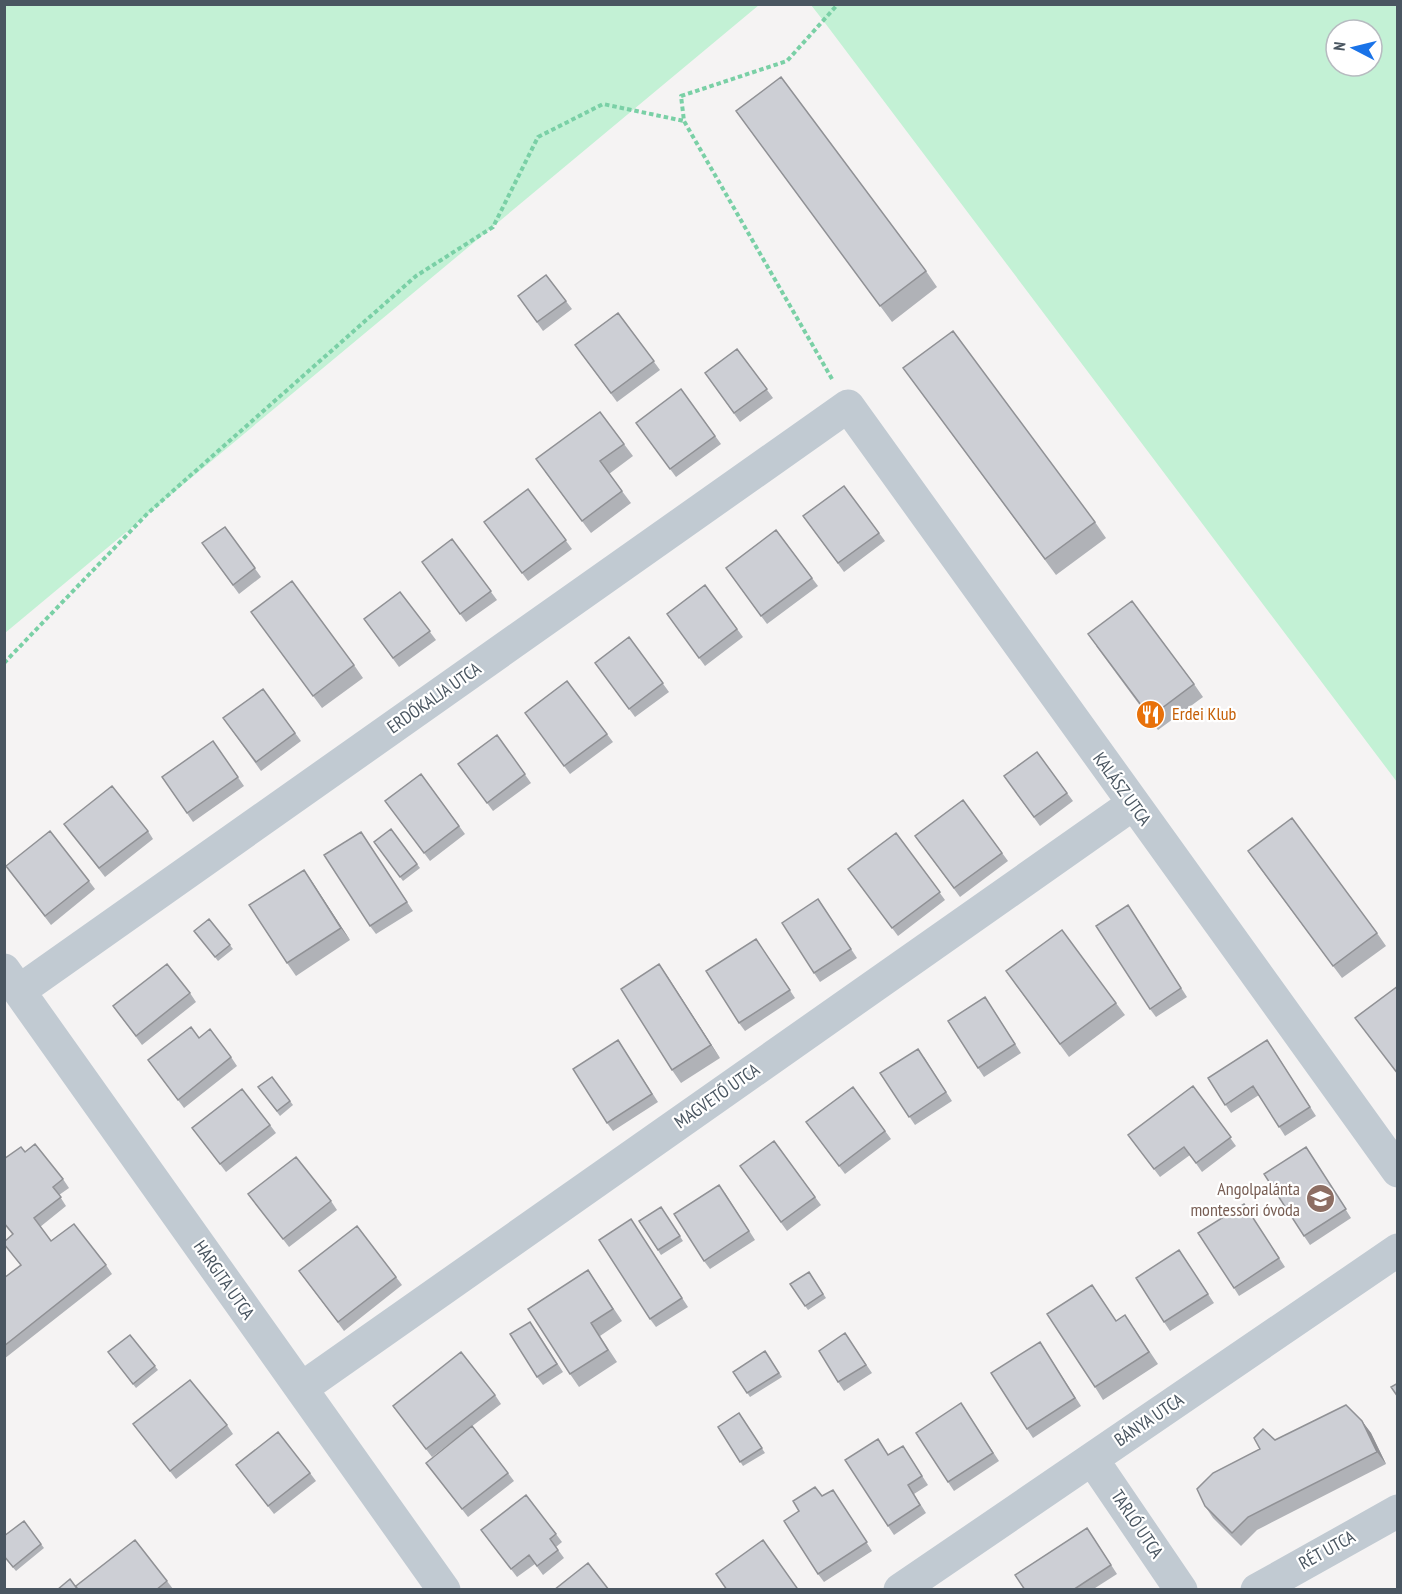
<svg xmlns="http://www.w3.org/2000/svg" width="1402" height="1594" font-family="'PT Sans Narrow',sans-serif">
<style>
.green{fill:#c3f1d5;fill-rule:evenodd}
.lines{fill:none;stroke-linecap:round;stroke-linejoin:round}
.path{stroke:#7ad0a6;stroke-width:4;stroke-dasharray:4.5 3;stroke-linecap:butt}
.minor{stroke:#c1cad2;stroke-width:33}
.wall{fill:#b0b2b7}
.shaded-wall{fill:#909195}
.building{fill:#cdcfd5;stroke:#909195;stroke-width:1.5}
.labels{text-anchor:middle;stroke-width:4.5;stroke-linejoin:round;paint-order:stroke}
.street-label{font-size:18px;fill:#4a5661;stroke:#fff}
.food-label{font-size:18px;fill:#c56008;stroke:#fff;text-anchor:start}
.education-label{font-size:18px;fill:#785e54;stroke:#fff;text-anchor:end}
</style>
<rect width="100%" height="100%" fill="#f5f3f3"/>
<path class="green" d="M5,4H759V5L5,633Z
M811,5H1397V782L822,19ZM1336,30H1372V66H1336Z"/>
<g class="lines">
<path class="path" d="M832,379L684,121L681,96L787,61L838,4
M4,663L148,513L416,276L493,227L538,137L603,104L684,121"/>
<path class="minor" d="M4,970L444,1590
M19,991L848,406L1398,1171
M302,1388L1133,804
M1092,1459L1181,1590
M900,1590L1398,1250
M1257,1590L1398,1511"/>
</g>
<path class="wall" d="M736,111L926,271L937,287L892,322Z
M546,275L572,309L543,331L518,296Z
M618,313L660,370L617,402L575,345Z
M737,349L773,398L740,422L705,373Z
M903,368L1095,522L1106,538L1056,575Z
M681,389L721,444L676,477L636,423Z
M624,444L633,456L609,474L631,503L591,533L545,472Z
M844,486L885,541L844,572L803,516Z
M528,489L572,549L528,581L484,522Z
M225,527L261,577L239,594L202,543Z
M776,530L818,586L767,624L726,568Z
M452,539L497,600L466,622L422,562Z
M705,585L743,637L705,666L667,614Z
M400,592L436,640L399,667L364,619Z
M260,624L354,665L363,678L322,708Z
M629,637L669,692L635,717L595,663Z
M1096,646L1194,684L1203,697L1158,730Z
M567,681L613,742L570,774L525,713Z
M263,689L301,741L261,771L223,718Z
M497,735L531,783L493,811L458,764Z
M213,741L244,786L193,822L162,777Z
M1037,752L1073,801L1040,826L1004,776Z
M421,774L465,834L430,861L385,801Z
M963,800L1008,861L960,897L915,836Z
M64,824L148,831L153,839L105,877Z
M391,829L420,868L403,881L374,842Z
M361,832L413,911L376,934L370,926Z
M896,833L945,900L898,936L848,869Z
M1256,863L1377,933L1386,946L1342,978Z
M6,866L89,881L95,889L51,925Z
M304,870L350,940L296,976L287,963Z
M818,899L857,958L820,982L814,973Z
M1134,914L1187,997L1156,1017L1150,1009Z
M209,919L233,949L218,961L194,931Z
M756,939L795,998L745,1031L739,1023Z
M659,964L720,1058L681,1083L672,1070Z
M1015,984L1116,1003L1125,1015L1069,1057Z
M190,993L196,1002L142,1045L113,1006Z
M985,997L1021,1053L984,1077L978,1068Z
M199,1038L231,1057L237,1066L184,1108L148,1060Z
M618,1040L658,1102L613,1131L607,1123Z
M1273,1049L1316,1116L1285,1136L1259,1095L1231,1113L1208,1078Z
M924,1057L952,1101L915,1125L880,1073Z
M272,1077L293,1105L280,1116L258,1087Z
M1193,1086L1236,1146L1202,1172L1190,1155L1160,1177L1128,1135Z
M853,1087L891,1139L845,1174L806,1122Z
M270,1125L276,1133L226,1172L192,1128Z
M774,1141L821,1205L787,1231L740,1166Z
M25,1152L63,1179L69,1188L59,1195L66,1206L40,1227L51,1241L106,1265L112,1274L4,1359V1278L21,1265L4,1244L13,1235L4,1224V1159Z
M1312,1156L1351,1218L1310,1245L1304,1236Z
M725,1193L755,1240L710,1269L704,1261Z
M248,1194L331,1201L337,1210L289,1247Z
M1244,1204L1285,1267L1239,1296L1234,1288Z
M661,1207L683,1241L661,1255L639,1221Z
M631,1219L688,1307L656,1327L650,1319Z
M1185,1259L1214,1303L1170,1331L1164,1322Z
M588,1270L622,1321L600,1336L617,1362L579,1387L570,1374Z
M299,1271L396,1277L402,1285L344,1331Z
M809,1272L826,1298L808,1310L790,1284Z
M1092,1285L1116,1321L1134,1328L1158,1364L1103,1400L1095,1387Z
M536,1330L563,1372L543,1385L537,1377Z
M130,1335L158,1370L136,1388L108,1352Z
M851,1342L872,1373L844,1391L838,1382Z
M1040,1342L1081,1406L1033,1438L1027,1429Z
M765,1351L782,1377L750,1397L733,1372Z
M495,1395L501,1404L432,1457L393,1406Z
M967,1412L999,1461L954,1491L948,1482Z
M739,1413L765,1453L743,1466L718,1427Z
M1362,1421L1371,1433L1386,1464L1257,1530L1241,1546L1213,1518L1205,1506L1260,1449L1275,1440Z
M133,1424L227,1425L233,1434L176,1479Z
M903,1446L928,1485L914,1494L926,1513L894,1535L888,1526L889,1455Z
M426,1463L508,1473L514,1481L468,1517Z
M236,1465L310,1473L316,1481L274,1514Z
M822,1496L838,1498L872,1551L824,1582L818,1574Z
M24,1521L44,1548L16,1571L4,1557Z
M481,1530L556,1534L562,1542L556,1547L564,1558L543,1575L535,1564L517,1577Z
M1093,1537L1117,1574L1092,1590H1025Z
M167,1581L173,1589L57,1590L76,1586Z"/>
<path class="shaded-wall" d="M304,870L313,883L350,940L341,928Z
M659,964L668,977L720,1058L711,1045Z
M1362,1421L1371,1433L1386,1464L1377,1452Z"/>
<path class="building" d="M781,77L926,271L880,306L736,111Z
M546,275L566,301L537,322L518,296Z
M618,313L654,361L611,393L575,345Z
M953,331L1095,522L1045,559L903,368Z
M737,349L767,389L734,413L705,373Z
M681,389L715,436L670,469L636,423Z
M600,412L624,444L600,461L622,491L582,521L536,459Z
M844,486L879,533L838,563L803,516Z
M528,489L566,540L522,573L484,522Z
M225,527L255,568L233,585L202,543Z
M776,530L812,578L761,616L726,568Z
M452,539L491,591L460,614L422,562Z
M292,581L354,665L313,696L251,612Z
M705,585L737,629L699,658L667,614Z
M400,592L430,631L393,658L364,619Z
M1132,601L1194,684L1150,717L1088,634Z
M629,637L663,683L629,709L595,663Z
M567,681L607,734L564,766L525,713Z
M263,689L295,733L256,762L223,718Z
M497,735L525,774L487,803L458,764Z
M213,741L238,777L187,813L162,777Z
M1037,752L1067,793L1034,817L1004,776Z
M421,774L459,826L424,853L385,801Z
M112,786L148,831L99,868L64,824Z
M963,800L1002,853L954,888L915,836Z
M1292,818L1377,933L1333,966L1248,851Z
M391,829L417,864L400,877L374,842Z
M50,831L89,881L45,916L6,866Z
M361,832L407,902L370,926L324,855Z
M896,833L940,892L892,928L848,869Z
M304,870L341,928L287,963L249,905Z
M818,899L851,949L814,973L782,923Z
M1128,905L1181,988L1150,1009L1096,926Z
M209,919L230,945L215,957L194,931Z
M1062,930L1116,1003L1060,1044L1006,971Z
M756,939L790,990L739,1023L706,971Z
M167,964L190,993L136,1036L113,1006Z
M659,964L711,1045L672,1070L621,989Z
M1398,986V1074L1355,1018Z
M985,997L1015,1044L978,1068L948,1021Z
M191,1027L199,1038L210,1029L231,1057L178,1100L148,1060Z
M618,1040L652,1094L607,1123L573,1069Z
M1267,1040L1310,1107L1279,1127L1253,1086L1225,1105L1208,1078Z
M918,1049L946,1092L909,1117L880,1073Z
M272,1077L290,1101L277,1111L258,1087Z
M1193,1086L1231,1137L1196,1163L1184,1147L1154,1169L1128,1135Z
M853,1087L885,1131L839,1166L806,1122Z
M242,1089L270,1125L220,1164L192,1128Z
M774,1141L815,1197L781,1222L740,1166Z
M35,1144L63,1179L53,1187L61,1197L34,1218L51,1241L74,1224L106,1265L4,1346V1278L21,1265L4,1244V1242L13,1234L4,1223V1159L21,1147L25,1152Z
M1306,1147L1346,1209L1304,1236L1264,1174Z
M296,1157L331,1201L283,1239L248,1194Z
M719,1185L749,1231L704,1261L674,1214Z
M1244,1204L1279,1258L1234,1288L1198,1233Z
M661,1207L680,1236L658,1250L639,1221Z
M631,1219L682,1298L650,1319L599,1240Z
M357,1226L396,1277L338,1322L299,1271Z
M1179,1250L1208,1294L1164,1322L1136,1278Z
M588,1270L613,1309L591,1323L608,1350L570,1374L528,1309Z
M809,1272L823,1294L805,1306L790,1284Z
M1092,1285L1116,1321L1125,1315L1149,1352L1095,1387L1047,1314Z
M530,1322L557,1364L537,1377L510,1334Z
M845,1333L866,1365L838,1382L819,1351Z
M130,1335L155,1366L133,1384L108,1352Z
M1040,1342L1075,1398L1027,1429L991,1373Z
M765,1351L779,1373L747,1393L733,1372Z
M461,1352L495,1395L426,1449L393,1406Z
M190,1380L227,1425L170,1471L133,1424Z
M1398,1383V1397L1391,1387Z
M961,1403L993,1453L948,1482L916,1433Z
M1346,1405L1362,1421L1377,1452L1248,1517L1232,1533L1205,1506L1197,1489L1213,1473L1260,1449L1254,1438L1263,1429L1275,1440Z
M739,1413L762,1448L740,1462L718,1427Z
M472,1426L508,1473L462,1509L426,1463Z
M278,1432L310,1473L268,1506L236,1465Z
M878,1439L888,1455L903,1446L922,1476L908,1485L920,1505L888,1526L845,1460Z
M815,1487L822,1496L833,1490L867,1542L818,1574L784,1521L799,1511L793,1501Z
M526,1495L556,1534L550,1539L558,1550L537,1566L529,1555L511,1569L481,1530Z
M24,1521L41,1544L13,1567L4,1556V1536Z
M1087,1528L1111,1565L1073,1590H1025L1015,1575Z
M135,1540L167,1581L156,1590H78L76,1586Z
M763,1540L797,1588L796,1590H727L716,1574Z
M588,1563L609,1590H554Z
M70,1579L78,1590H57Z"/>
<defs>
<symbol id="restaurant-disc" viewBox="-11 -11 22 22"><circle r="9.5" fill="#e8710a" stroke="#fff"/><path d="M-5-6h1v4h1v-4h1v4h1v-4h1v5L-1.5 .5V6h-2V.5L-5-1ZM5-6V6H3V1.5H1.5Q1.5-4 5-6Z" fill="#fff"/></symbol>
<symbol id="school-disc" viewBox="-11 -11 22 22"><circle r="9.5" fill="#8d6e63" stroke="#fff"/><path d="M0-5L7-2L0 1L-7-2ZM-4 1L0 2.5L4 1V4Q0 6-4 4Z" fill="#fff"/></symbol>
</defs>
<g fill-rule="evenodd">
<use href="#restaurant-disc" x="1134" y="698" width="33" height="33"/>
<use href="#school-disc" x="1304" y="1182" width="33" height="33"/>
</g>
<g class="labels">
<g class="street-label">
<text transform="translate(434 698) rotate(-35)" y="6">ERDŐKALJA UTCA</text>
<text transform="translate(1122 789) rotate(54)" y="6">KALÁSZ UTCA</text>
<text transform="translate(717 1096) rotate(-35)" y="6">MAGVETŐ UTCA</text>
<text transform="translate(224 1280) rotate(55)" y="6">HARGITA UTCA</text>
<text transform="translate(1149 1420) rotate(-34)" y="6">BÁNYA UTCA</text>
<text transform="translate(1137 1524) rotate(56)" y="6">TARLÓ UTCA</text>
<text transform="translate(1327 1550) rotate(-29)" y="6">RÉT UTCA</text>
</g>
<g class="food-label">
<text x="1172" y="720">Erdei Klub</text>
</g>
<g class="education-label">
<text x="1300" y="1195">Angolpalánta<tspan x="1300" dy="21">montessori óvoda</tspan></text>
</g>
</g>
<rect width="1402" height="1594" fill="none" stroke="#4a5661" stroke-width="12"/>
<g transform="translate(1354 48) rotate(277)"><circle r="28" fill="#ffffff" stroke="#b7bbc0" stroke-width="1.5"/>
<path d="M0-4.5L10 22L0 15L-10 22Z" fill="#1a73e8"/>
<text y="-9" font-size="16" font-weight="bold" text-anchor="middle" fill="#4a5661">N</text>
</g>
</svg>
